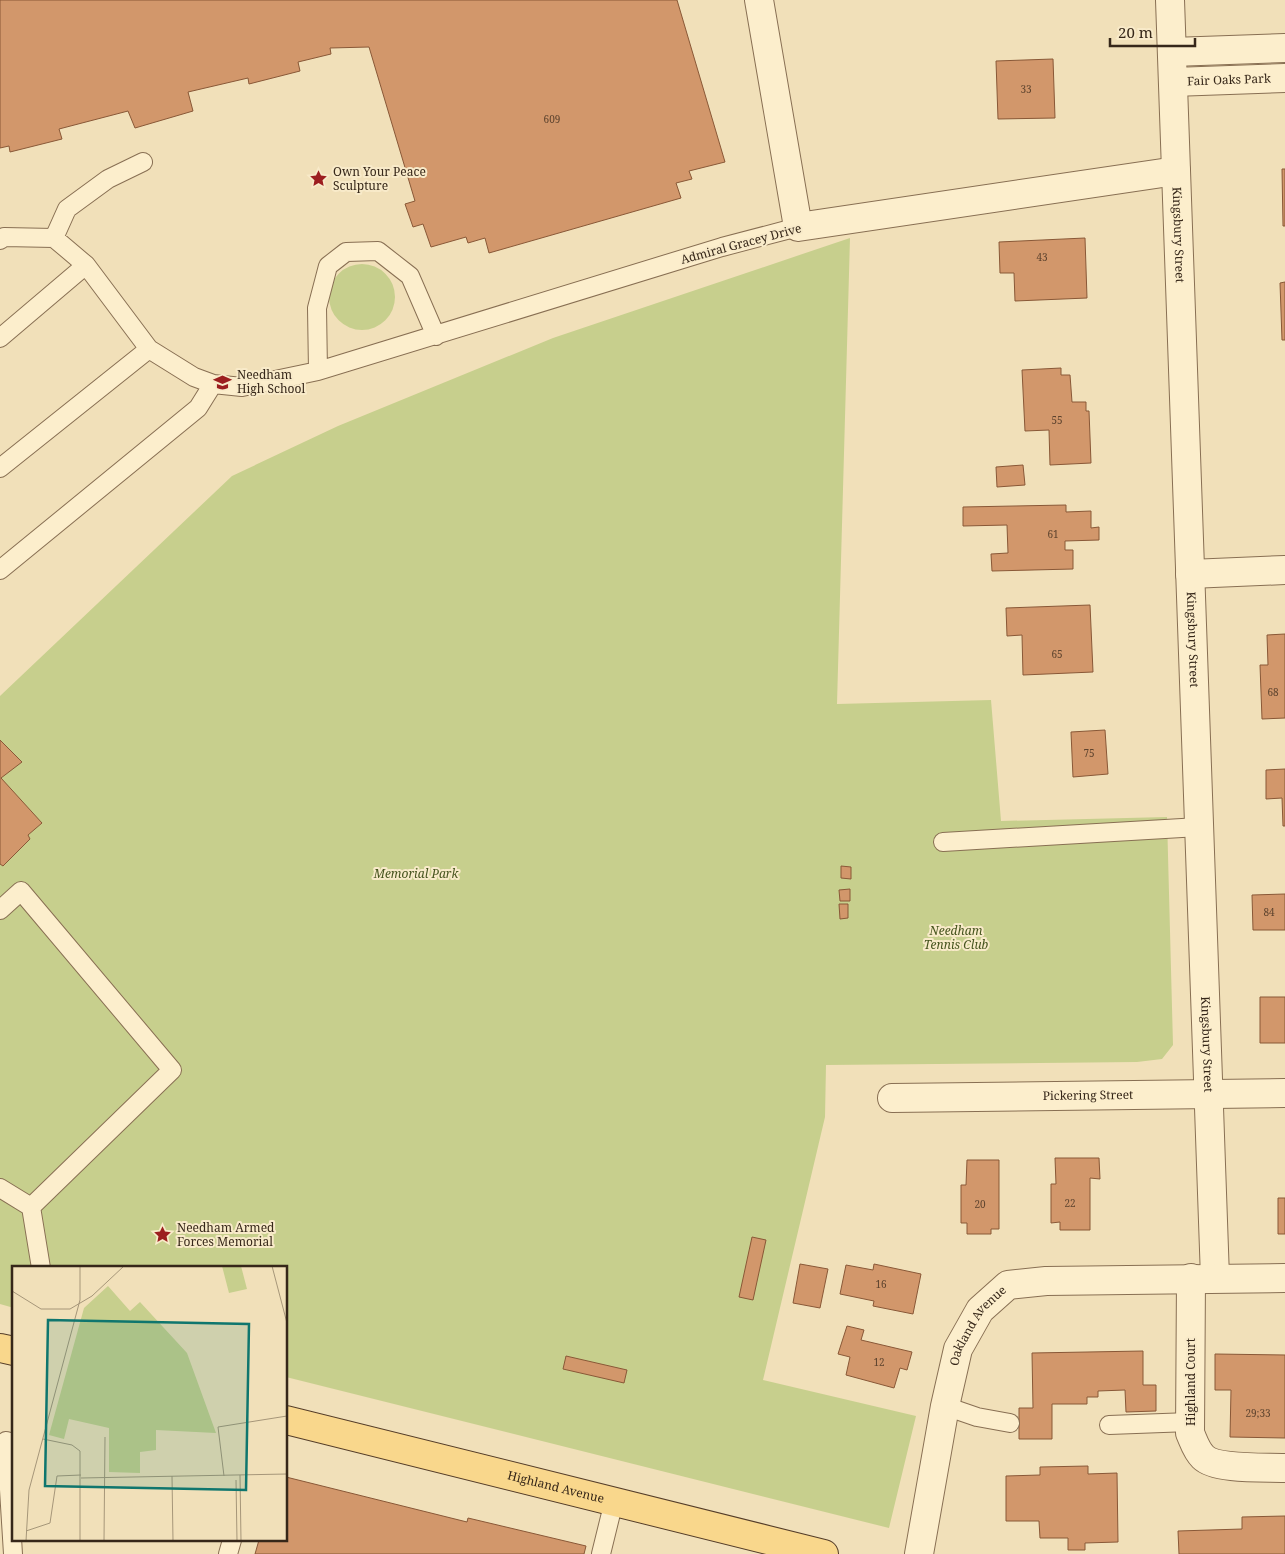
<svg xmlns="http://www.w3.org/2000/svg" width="1285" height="1554" font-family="'Noto Serif',serif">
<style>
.green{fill:#c7cf8d}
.building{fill:#d2976b;stroke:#895837}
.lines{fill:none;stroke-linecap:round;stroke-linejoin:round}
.service-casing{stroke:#886f53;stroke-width:20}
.minor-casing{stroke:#886f53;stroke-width:30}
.primary-casing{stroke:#553d28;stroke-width:30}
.service{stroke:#fceecc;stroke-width:18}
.minor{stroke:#fceecc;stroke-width:28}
.primary{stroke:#f9d78c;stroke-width:28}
.labels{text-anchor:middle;stroke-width:4;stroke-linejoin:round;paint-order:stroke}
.number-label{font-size:10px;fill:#5d432e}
.street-label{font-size:12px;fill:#362719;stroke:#f8eac9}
.poi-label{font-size:12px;fill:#362719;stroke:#f8eac9;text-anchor:start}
.park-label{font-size:12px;font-style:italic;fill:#46541e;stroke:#f8eac9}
.inset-road{fill:none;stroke:#a69679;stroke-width:1}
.view{fill:#0f766e;fill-opacity:0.15;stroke:#0f766e;stroke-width:2.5}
.inset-edge{fill:none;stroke:#362719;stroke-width:2.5}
</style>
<rect width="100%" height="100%" fill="#f1e0b9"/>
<path class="green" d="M850,238L837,704L991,700L1001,821L1167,817L1173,1045L1162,1059L1137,1062L826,1065L825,1117L763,1380L916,1416L889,1528L286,1377V1268H14V1308L0,1304V696L232,476L338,426L553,338Z
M329 297a33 33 0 1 1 66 0a33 33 0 1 1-66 0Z"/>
<path class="building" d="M0,0H677L725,162L689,171L692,179L676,183L681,198L489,253L485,238L468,243L466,237L431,247L423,224L413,227L405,204L415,201L369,47L330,48L331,54L298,62L300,71L249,84L248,78L188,92L193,111L135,128L128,111L59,129L62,139L10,152L9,146L0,148Z
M1053,59L1055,118L998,119L996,61Z
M1282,169H1285V226H1283Z
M1085,238L1087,298L1015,301L1014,273H1000L999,242Z
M1285,282V340H1282L1280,283Z
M1061,368V375H1070L1072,402H1086V411H1089L1091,463L1050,465L1049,430L1025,431L1022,370Z
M1023,465L1025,485L997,487L996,467Z
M1066,505V512L1091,511V528L1099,527V540L1065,541V550H1073V569L992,571L991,554L1008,553L1007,525L963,526V507Z
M1090,605L1093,672L1023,675L1022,635L1007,636L1006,608Z
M1285,634V718L1262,719L1260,665H1268L1267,635Z
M1105,730L1108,774L1073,777L1071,732Z
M0,740L22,762L1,778L42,823L28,835L30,839L3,866L0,864Z
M1285,769V826H1283L1282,798L1266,799V770Z
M841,866L851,867V879L841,878Z
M850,889V901H840L839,890Z
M1285,894V930H1253L1252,895Z
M839,904H848V918L840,919Z
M1260,997H1285V1043H1260Z
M1055,1158H1099L1100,1179L1090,1178V1230H1060V1222L1051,1223V1184H1056Z
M967,1160H999V1229H991V1234H967V1223H961V1185H966Z
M1278,1198H1285V1234H1278Z
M752,1237L766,1240L753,1300L739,1297Z
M800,1264L828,1269L820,1308L793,1303Z
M874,1264L921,1274L913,1314L873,1306L874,1301L840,1294L846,1265L873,1270Z
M847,1326L864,1330L861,1340L912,1352L907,1370L900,1368L894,1388L846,1375L850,1357L838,1354Z
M1143,1351V1385H1156V1411L1126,1412L1125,1390L1098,1391V1397H1087V1404H1052V1439H1019V1408H1033L1032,1353Z
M1215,1354L1285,1355V1438L1230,1437L1231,1390H1215Z
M566,1356L627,1370L624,1383L563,1369Z
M1088,1466V1474L1117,1473L1118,1542L1085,1543V1550H1068V1538H1040L1039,1521H1006V1476L1040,1475V1467Z
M286,1477L467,1522L468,1518L586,1546L584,1554H255L259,1540H286Z
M1285,1516V1554H1179L1178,1531L1242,1529V1517Z"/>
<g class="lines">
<defs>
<path id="service" d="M54,238L67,209L108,179L143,162
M0,240L4,237L54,238L86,265L149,349L194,377L213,384L242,387L318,371L722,247L798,227
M0,338L86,265
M318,371L317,308L328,266L346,252L378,251L410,276L436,336
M0,468L149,349
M0,570L198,408L213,384
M943,842L1199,827
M0,910L21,891L172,1070L31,1207L41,1268
M0,1188L31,1207
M945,1406L977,1417L1010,1423
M1109,1425L1190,1422
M13,1554L6,1441L14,1443
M228,1554L232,1540
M601,1554L614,1501"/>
<g id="minor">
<path d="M759,0L798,227L1176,171"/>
<path id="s1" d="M1170,0L1215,1278"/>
<path d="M1172,52L1285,48"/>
<path id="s2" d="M1173,82L1285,78"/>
<path d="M1190,574L1285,570"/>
<path id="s3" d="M892,1098L1285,1093"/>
<path d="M1191,1278L1190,1433C1194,1442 1196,1450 1203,1457C1216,1470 1266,1467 1285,1468"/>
<path id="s4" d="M919,1554L945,1406L958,1349L980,1310L1008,1285L1046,1281L1285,1278"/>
</g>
<g id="primary">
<path d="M0,1348L14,1351"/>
<path id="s5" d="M286,1420L824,1554"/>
</g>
</defs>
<use href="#service" class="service-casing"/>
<use href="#minor" class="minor-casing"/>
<use href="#primary" class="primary-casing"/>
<use href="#service" class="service"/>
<use href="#minor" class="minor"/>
<use href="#primary" class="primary"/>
</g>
<defs>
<symbol id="sight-bare" viewBox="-9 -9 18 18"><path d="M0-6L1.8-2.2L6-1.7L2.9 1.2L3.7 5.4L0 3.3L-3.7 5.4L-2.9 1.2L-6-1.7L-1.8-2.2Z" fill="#9c1e1f" stroke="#f8eac9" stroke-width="2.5" paint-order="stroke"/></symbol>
<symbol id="school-bare" viewBox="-9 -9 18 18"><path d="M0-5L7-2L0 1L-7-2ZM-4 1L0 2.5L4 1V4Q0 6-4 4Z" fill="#9c1e1f" stroke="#f8eac9" stroke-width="2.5" paint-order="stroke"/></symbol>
</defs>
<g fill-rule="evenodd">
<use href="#sight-bare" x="306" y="166" width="25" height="25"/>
<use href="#school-bare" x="210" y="370" width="25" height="25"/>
<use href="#sight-bare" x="150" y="1222" width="25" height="25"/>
</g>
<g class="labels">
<g class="number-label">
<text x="1026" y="93">33</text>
<text x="552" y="123">609</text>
<text x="1042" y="261">43</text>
<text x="1057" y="424">55</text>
<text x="1053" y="538">61</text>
<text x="1057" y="658">65</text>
<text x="1273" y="696">68</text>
<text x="1089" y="757">75</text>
<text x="1269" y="916">84</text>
<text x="1070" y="1207">22</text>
<text x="980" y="1208">20</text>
<text x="881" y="1288">16</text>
<text x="879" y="1366">12</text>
<text x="1258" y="1417">29;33</text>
</g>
<g class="street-label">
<text dy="4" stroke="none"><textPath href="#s2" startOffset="56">Fair Oaks Park</textPath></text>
<text dy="4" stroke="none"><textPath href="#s1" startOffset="235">Kingsbury Street</textPath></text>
<text transform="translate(741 244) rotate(-15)" y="4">Admiral Gracey Drive</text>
<text dy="4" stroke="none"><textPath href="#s1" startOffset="640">Kingsbury Street</textPath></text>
<text dy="4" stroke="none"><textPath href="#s1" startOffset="1045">Kingsbury Street</textPath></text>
<text dy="4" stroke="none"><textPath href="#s3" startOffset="196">Pickering Street</textPath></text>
<text dy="4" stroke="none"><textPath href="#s4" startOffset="239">Oakland Avenue</textPath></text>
<text transform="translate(1191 1382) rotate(-90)" y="4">Highland Court</text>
<text dy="4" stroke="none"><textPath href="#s5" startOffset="278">Highland Avenue</textPath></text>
</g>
<g class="poi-label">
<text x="333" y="176">Own Your Peace<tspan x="333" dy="14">Sculpture</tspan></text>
<text x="237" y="379">Needham<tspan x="237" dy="14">High School</tspan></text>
<text x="177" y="1232">Needham Armed<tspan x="177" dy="14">Forces Memorial</tspan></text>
</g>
<g class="park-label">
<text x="416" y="878">Memorial Park</text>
<text x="956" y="935">Needham<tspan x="956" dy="14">Tennis Club</tspan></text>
</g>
</g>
<g transform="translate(12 1266)">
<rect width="275" height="275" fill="#f1e0b9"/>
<path d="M210,0H229L235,23L217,27ZM96,20L118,45L128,36L175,87L204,167L144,164V184L128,186V207L97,206V162L57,153L52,173L37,169L72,42Z" fill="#c7cf8d"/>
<path class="inset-road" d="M260,0L275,57M0,25L29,43H58L80,30L112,0M31,173L60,179L68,185V275M228,209L229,275M160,210L161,275M212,210L206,161L275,150M69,212L275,208M224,214L225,275M14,265L38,257L45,210L69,209M14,275L17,224L68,34V0M92,275L93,171"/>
<path class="view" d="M36,54L237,58L234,224L33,220Z"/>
<rect width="275" height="275" class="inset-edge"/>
</g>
<path d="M1110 38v8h85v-8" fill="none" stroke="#362719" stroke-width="2.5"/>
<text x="1118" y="38" font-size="15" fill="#362719" stroke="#f8eac9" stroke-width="4" paint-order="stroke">20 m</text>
</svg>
